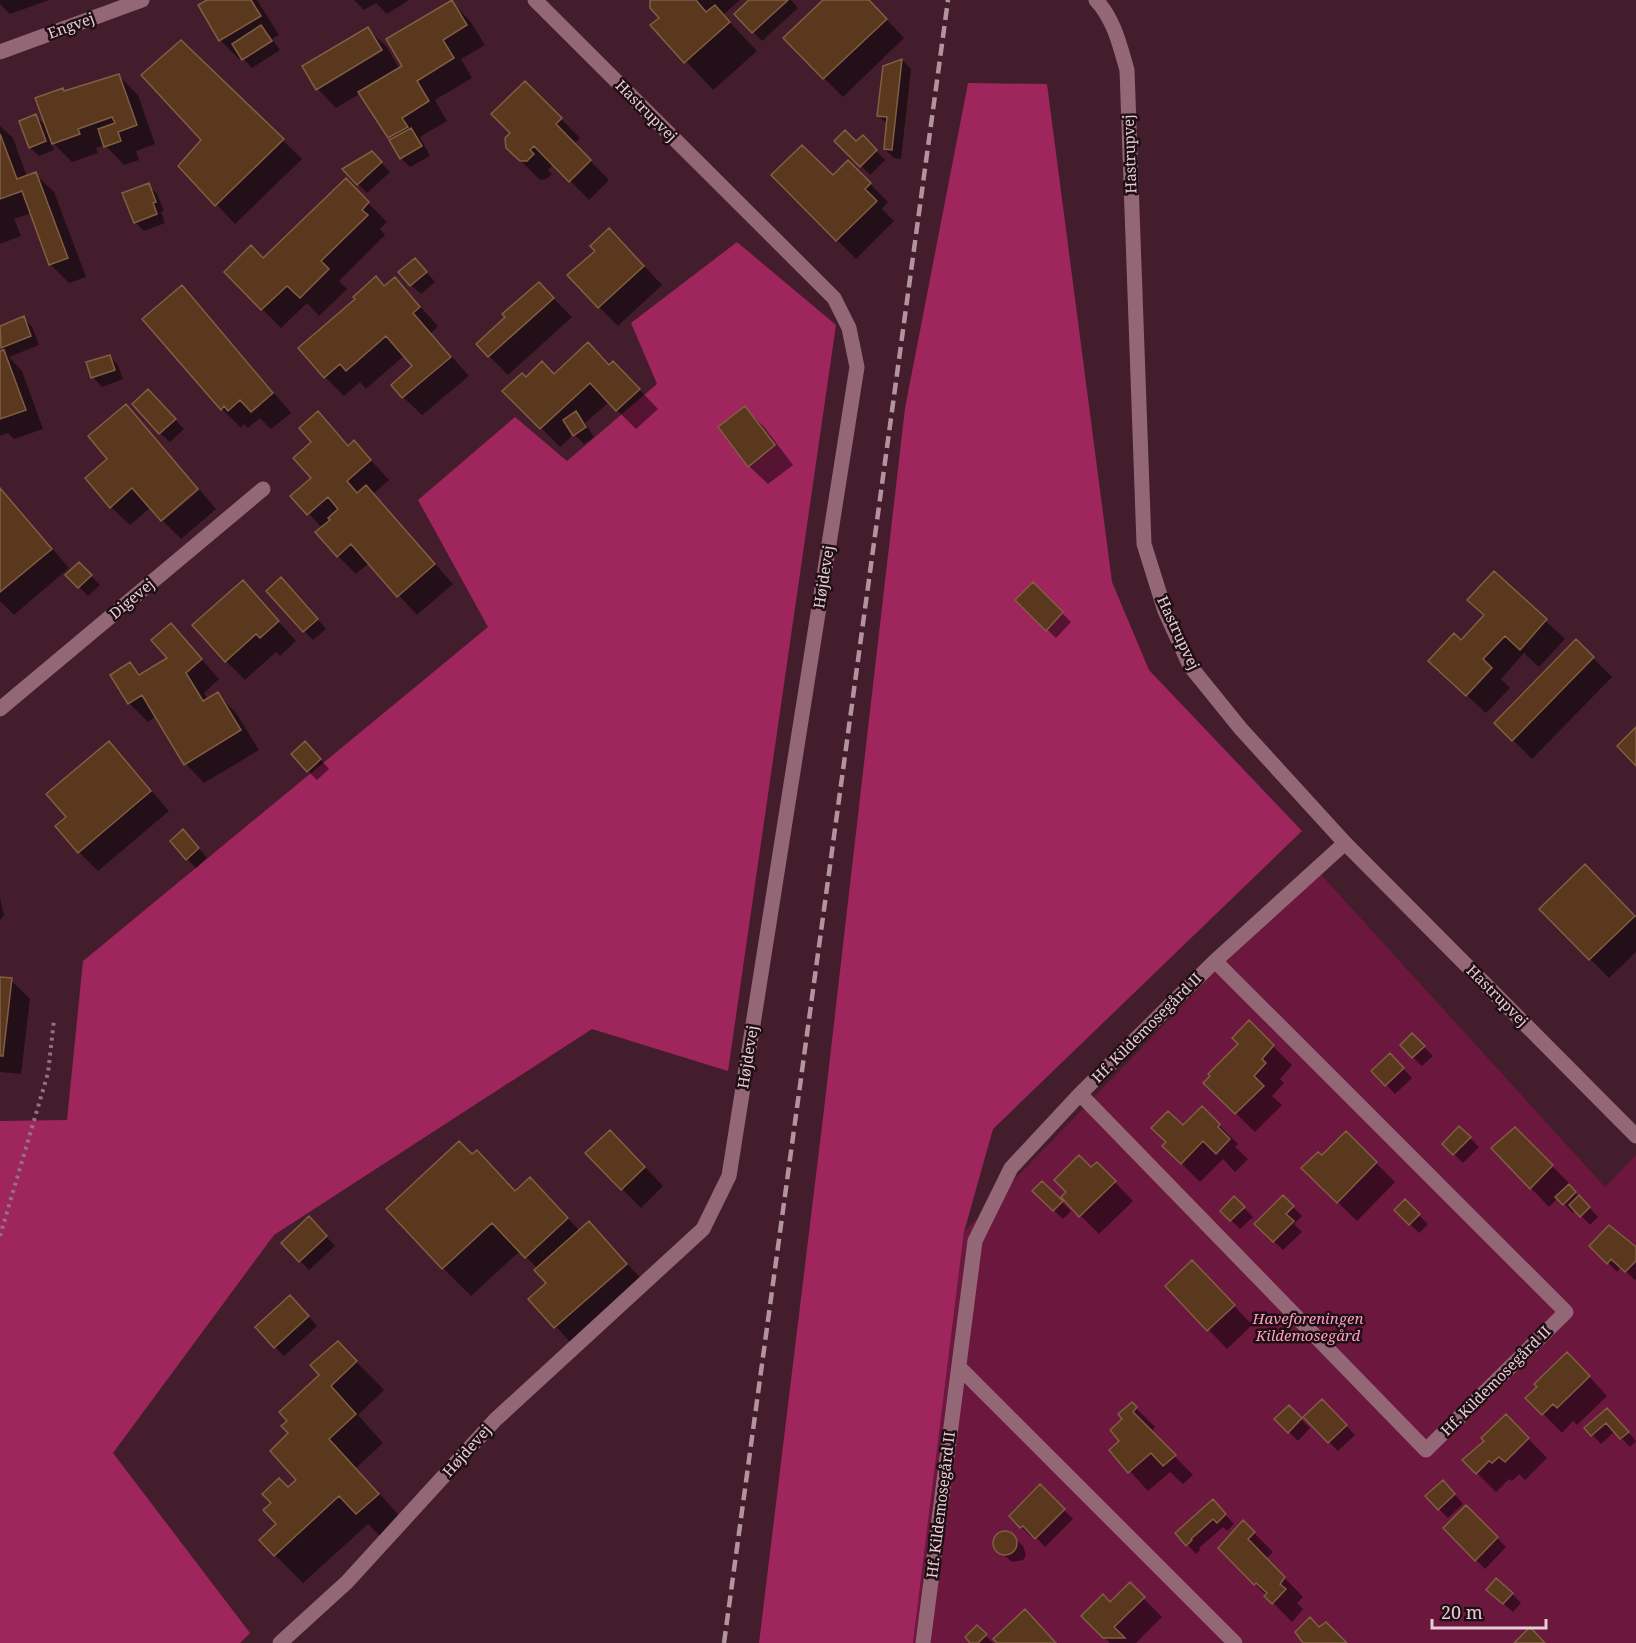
<svg xmlns="http://www.w3.org/2000/svg" width="1636" height="1643" font-family="'Noto Serif',serif">
<style>
.green{fill:#6c173e}
.forest{fill:#9f255d}
.shadow{fill:#0007}
.building{fill:#59381e;stroke:#815e43;stroke-width:1.5}
.lines{fill:none;stroke-linecap:round;stroke-linejoin:round}
.path{stroke:#93737e;stroke-width:4;stroke-dasharray:3 4.5;stroke-linecap:butt}
.minor{stroke:#946776;stroke-width:15}
.rail{stroke:#b2949e;stroke-width:4.5;stroke-dasharray:12 6;stroke-linecap:butt}
.labels{text-anchor:middle;stroke-width:5;stroke-linejoin:round;paint-order:stroke}
.street-label{font-size:15px;fill:#e7cdd5;stroke:#1f0e14}
.park-label{font-size:15px;font-style:italic;fill:#fb9fbf;stroke:#1f0e14}
</style>
<rect width="100%" height="100%" fill="#431d2b"/>
<path class="green" d="M1315,868L1605,1187L1636,1155V1643H913L964,1232Z"/>
<path class="forest" d="M968,83L1047,84L1112,582L1149,670L1302,831L993,1129L964,1232L913,1643H759L825,1101L905,408Z
M737,242L836,325L728,1071L592,1029L274,1235L113,1453L250,1633L240,1643H0V1121L67,1120L83,961L488,627L418,500L515,417L567,461L657,384L631,323Z"/>
<path class="shadow" d="M0,0H49L10,14L0,4Z
M210,0H257L279,35L272,39L280,50L252,68L242,57L239,59L220,40Z
M354,0H409L387,14L376,3L364,10Z
M651,0H740L723,15L757,51L713,90L652,25L661,18Z
M751,0H791L798,8L762,41L736,14Z
M826,0H868L904,38L843,97L824,78Z
M452,2L470,21L485,45L461,59L472,78L435,100L447,121L420,137L430,156L410,167L401,158L393,140L361,93L336,108L318,89L368,29L387,47L400,70L404,67Z
M181,42L302,159L235,224L180,166L203,140Z
M902,60L911,69L901,159L894,158L885,149L888,125L879,116L884,67Z
M119,76L138,95L155,144L136,151L139,160L124,165L105,145L96,148L98,153L72,162L51,141L54,150L39,156L30,147L35,116L48,128L65,93Z
M525,83L580,138L574,144L609,180L589,200L554,164L548,170L552,174L546,179L540,180L507,147L506,139L512,133Z
M0,126L13,138L27,177L35,174L54,192L86,277L69,283L50,264L31,213L14,219L21,236L0,244Z
M862,137L885,160L870,175L836,141L856,143Z
M371,153L390,172L367,193L344,169Z
M848,162L888,202L882,209L894,221L856,259L773,175L833,177Z
M346,181L387,222L380,229L385,235L339,281L347,289L319,316L307,303L281,328L226,272L264,259Z
M148,185L157,194L164,211L161,212L165,223L144,231L135,222Z
M628,249L662,285L618,326L599,307Z
M424,269L435,282L421,294L411,285Z
M395,279L438,326L431,333L469,376L422,415L403,397L414,366L405,355L366,389L360,382L344,396L325,377L385,287Z
M539,284L572,317L508,375L489,356Z
M182,287L200,306L291,413L271,429L260,418L248,428L244,424L241,428L222,409L144,319Z
M23,318L32,327L39,345L9,357L22,371L43,429L14,439L8,433L0,436V353L6,351L0,342V327Z
M109,356L118,365L123,379L102,387L93,377L88,363Z
M610,366L632,382L658,409L636,429L609,402L585,423L594,437L584,444L574,434L560,447L505,391L526,379Z
M157,400L184,429L170,442L160,433Z
M126,406L144,425L198,488L161,519L151,507L130,525L111,507L109,459Z
M745,408L764,427L793,465L768,484L749,466Z
M318,413L349,447L354,442L389,480L373,494L453,584L417,615L369,563L356,574L338,556L322,528L293,496L313,478V442Z
M0,488L69,568L14,615L0,601Z
M200,490L216,509L181,539L163,521Z
M88,573L100,585L88,596L68,575Z
M1494,573L1565,639L1539,667L1524,653L1501,679L1510,688L1486,713L1449,679L1461,642L1485,616Z
M243,582L296,641L280,656L276,652L245,680L226,661Z
M1033,584L1071,622L1056,638L1017,600Z
M290,588L326,629L313,640L304,631Z
M171,625L219,679L204,693L208,700L217,694L236,713L259,750L204,783L186,764L156,716L148,722L129,703L130,664L142,675L169,659Z
M1576,641L1612,677L1532,759L1496,723Z
M109,743L127,762L169,811L98,871L79,852L68,818Z
M314,752L329,769L317,780L308,771Z
M192,840L207,858L196,868L187,859Z
M1585,866L1636,918V952L1609,978L1541,909Z
M0,898L4,915L0,920Z
M0,978L11,980L30,999L21,1074L0,1072Z
M1249,1023L1292,1065L1280,1079L1284,1083L1272,1096L1282,1105L1255,1132L1205,1083L1240,1044Z
M1412,1035L1433,1056L1422,1066L1413,1057Z
M1399,1064L1412,1078L1395,1094L1373,1071Z
M1202,1108L1238,1144L1235,1147L1248,1159L1235,1172L1223,1159L1200,1182L1164,1146Z
M1460,1128L1479,1147L1463,1163L1444,1144Z
M1515,1129L1571,1185L1569,1186L1598,1217L1590,1225L1576,1210L1573,1213L1558,1198L1549,1207L1531,1188Z
M1346,1133L1395,1182L1357,1221L1303,1168L1322,1158Z
M629,1150L663,1186L641,1208L587,1153Z
M1097,1164L1133,1201L1099,1234L1063,1198Z
M530,1179L580,1231L589,1223L645,1283L574,1346L530,1299L548,1283L538,1269L520,1251L471,1296L443,1268Z
M1042,1183L1071,1211L1063,1219L1034,1191Z
M1283,1197L1302,1216L1294,1224L1302,1232L1283,1250L1256,1224Z
M1234,1198L1253,1217L1240,1229L1222,1211Z
M1405,1202L1428,1224L1419,1233L1396,1210Z
M309,1218L335,1246L309,1270L283,1243Z
M1591,1246L1636,1249V1279L1635,1280L1621,1267L1617,1272Z
M1211,1281L1252,1325L1227,1349L1167,1286Z
M299,1306L317,1326L284,1356L275,1347Z
M338,1343L384,1390L358,1415L383,1443L356,1468L406,1523L385,1541L368,1524L303,1583L275,1555L278,1524L288,1489L298,1480L290,1433Z
M1586,1373L1607,1396L1577,1425L1573,1421L1562,1433L1528,1398Z
M1132,1404L1155,1427L1151,1432L1193,1475L1183,1484L1170,1472L1148,1491L1111,1450L1121,1441Z
M1289,1407L1310,1428L1298,1441L1276,1419Z
M1331,1410L1355,1435L1338,1451L1329,1442Z
M1506,1416L1547,1458L1525,1480L1519,1474L1512,1481L1509,1479L1496,1492L1464,1460L1487,1442Z
M1616,1419L1636,1441L1630,1447L1615,1431L1601,1444L1586,1428Z
M1040,1486L1073,1519L1045,1547L1033,1534L1030,1536L1011,1516Z
M1452,1491L1463,1504L1448,1518L1439,1509Z
M1466,1507L1506,1547L1485,1569L1445,1528Z
M1222,1511L1234,1524L1227,1531L1223,1527L1199,1548L1200,1550L1196,1554L1177,1533Z
M1243,1522L1273,1552L1266,1559L1303,1597L1297,1603L1303,1609L1292,1622L1220,1548Z
M1002,1532L1014,1537L1023,1546L1026,1555L1023,1560L1012,1562L998,1550L995,1539Z
M1130,1585L1162,1617L1136,1643H1110L1083,1616L1111,1604Z
M1512,1594L1521,1603L1513,1612L1497,1598Z
M977,1627L993,1643H972Z"/>
<path class="building" d="M207,0H251L261,16L219,41L198,5Z
M452,0L467,25L443,40L454,58L417,81L429,101L402,118L408,127L388,138L358,92L402,66L386,39Z
M650,0H696L706,12L715,5L730,22L684,63L650,25L659,18L650,8Z
M749,0H788L752,33L734,14Z
M823,0H869L887,19L823,79L783,38Z
M261,25L272,41L242,60L232,44Z
M368,27L382,50L316,90L302,66Z
M181,40L284,139L215,206L178,166L201,140L141,75Z
M902,59L892,150L884,149L887,117L877,116L883,66Z
M119,74L137,125L118,132L121,141L104,147L98,129L115,123L112,117L78,129L80,134L52,144L35,98L63,88L64,91Z
M525,81L562,118L556,124L591,160L569,182L534,146L530,150L534,154L527,161H520L506,148L505,138L510,133L491,114Z
M36,114L46,141L29,148L19,121Z
M411,128L422,146L400,159L389,140Z
M845,130L856,141L863,135L877,150L860,167L834,141Z
M0,134L17,179L36,172L68,258L49,265L22,191L0,199Z
M802,145L833,175L848,160L871,183L865,189L877,201L836,241L771,175Z
M372,151L382,162L357,185L342,169Z
M346,178L369,202L362,210L368,215L321,261L329,269L300,298L287,286L261,310L224,272L251,245L263,258Z
M149,183L156,202L153,203L157,214L134,223L122,193Z
M609,228L644,266L598,308L567,275L595,251L590,246Z
M415,258L427,272L410,286L398,272Z
M376,276L384,286L395,277L420,307L413,313L451,357L402,398L391,385L412,366L386,336L346,371L340,364L324,378L298,348L355,299L353,297Z
M539,282L554,298L488,357L476,344L505,317L502,314Z
M182,285L273,393L251,412L240,400L228,411L224,406L221,410L142,319Z
M24,316L31,336L1,348L0,326Z
M588,342L609,365L613,361L640,389L616,411L590,383L540,429L502,391L522,373L526,377L542,361L554,374Z
M4,350L26,410L0,419V351Z
M110,355L115,370L91,378L86,362Z
M148,389L176,419L159,434L132,404Z
M126,404L198,489L161,521L132,488L110,508L85,478L107,459L88,436Z
M745,406L775,445L748,467L718,427Z
M318,411L348,446L354,440L371,460L347,481L357,493L366,485L435,564L397,597L351,544L337,557L315,532L330,520L328,518L338,509L328,497L307,515L290,496L311,478L293,458L311,442L299,428Z
M576,411L586,427L573,436L563,420Z
M0,488L52,549L0,592Z
M79,562L92,575L78,588L65,575Z
M1494,571L1547,619L1520,650L1505,636L1483,659L1492,668L1466,696L1428,661L1454,633L1461,640L1484,615L1467,600Z
M281,577L318,619L303,632L266,591Z
M243,580L279,621L260,638L256,634L225,662L192,625Z
M1033,582L1063,612L1046,631L1015,600Z
M171,623L202,659L186,673L203,701L218,692L241,730L184,765L142,695L128,704L110,675L130,662L139,675L167,658L151,640Z
M1576,639L1594,657L1512,741L1494,723Z
M1636,727V766L1617,746Z
M109,741L151,791L78,853L55,826L66,817L46,794Z
M305,741L321,759L307,772L291,754Z
M183,829L199,848L186,860L170,841Z
M1585,864L1635,916L1589,960L1539,909Z
M0,977L12,978L3,1056H0Z
M1249,1020L1274,1045L1262,1059L1266,1063L1254,1076L1264,1086L1235,1114L1203,1083L1210,1076L1208,1074L1238,1044L1232,1038Z
M1412,1033L1425,1046L1412,1058L1400,1045Z
M1390,1053L1404,1068L1385,1086L1371,1071Z
M1202,1106L1220,1124L1218,1127L1230,1139L1216,1154L1203,1141L1181,1164L1162,1146L1166,1142L1151,1128L1168,1111L1183,1125Z
M1459,1126L1471,1137L1453,1155L1442,1144Z
M1515,1127L1553,1165L1530,1189L1491,1148Z
M610,1130L645,1167L621,1190L585,1153Z
M1346,1131L1377,1162L1337,1203L1301,1168L1318,1152L1322,1155Z
M459,1141L472,1154L477,1150L515,1191L530,1177L568,1218L525,1258L492,1223L442,1269L386,1209Z
M1079,1155L1091,1167L1097,1162L1116,1181L1079,1217L1061,1197L1066,1192L1054,1180Z
M1042,1181L1063,1201L1053,1211L1032,1191Z
M1569,1184L1576,1192L1563,1205L1555,1197Z
M1283,1195L1294,1206L1286,1214L1294,1221L1273,1242L1254,1224Z
M1579,1195L1590,1207L1580,1217L1569,1205Z
M1234,1196L1245,1207L1230,1221L1220,1211Z
M1405,1199L1420,1214L1409,1225L1394,1210Z
M309,1216L327,1236L299,1262L281,1243Z
M589,1221L627,1264L554,1328L528,1299L546,1283L534,1270Z
M1609,1225L1636,1247V1261L1625,1272L1611,1259L1607,1264L1589,1246Z
M1192,1260L1235,1305L1207,1331L1165,1286Z
M290,1295L309,1316L274,1348L255,1327Z
M338,1341L357,1361L331,1386L356,1414L329,1439L379,1494L356,1514L339,1496L274,1556L259,1540L276,1524L263,1510L271,1503L262,1494L279,1478L288,1487L296,1480L270,1451L288,1433L281,1426L287,1421L279,1412L319,1375L310,1365Z
M1567,1352L1590,1376L1557,1408L1553,1404L1542,1415L1525,1398L1537,1387L1534,1384Z
M1322,1399L1347,1425L1328,1443L1303,1417Z
M1132,1402L1137,1407L1133,1412L1176,1455L1163,1466L1151,1453L1128,1473L1109,1450L1119,1441L1110,1430L1122,1419L1118,1414Z
M1289,1405L1302,1418L1288,1433L1274,1419Z
M1607,1408L1629,1432L1620,1439L1606,1423L1591,1436L1584,1428Z
M1506,1414L1529,1438L1505,1462L1499,1457L1492,1463L1489,1461L1476,1474L1462,1460L1484,1441L1481,1438Z
M1443,1480L1455,1494L1438,1510L1425,1496Z
M1040,1484L1065,1509L1035,1539L1023,1526L1020,1528L1009,1516Z
M1213,1499L1226,1514L1217,1523L1213,1519L1191,1539L1192,1540L1186,1546L1175,1533Z
M1466,1505L1498,1537L1475,1561L1443,1528Z
M1243,1520L1255,1532L1248,1539L1285,1577L1280,1584L1286,1589L1272,1604L1264,1596L1267,1593L1256,1583L1254,1585L1218,1548Z
M993 1543a12 12 0 1 1 24 0a12 12 0 1 1-24 0Z
M1496,1578L1513,1593L1503,1604L1486,1590Z
M1130,1582L1145,1597L1114,1627L1125,1638H1103L1081,1616L1103,1594L1110,1602Z
M1025,1609L1056,1643H997L993,1639Z
M1310,1617L1319,1627L1326,1622L1347,1643H1303L1295,1632Z
M977,1625L987,1634L978,1643H970L965,1637Z
M1530,1627L1545,1643H1514Z"/>
<g class="lines">
<path class="path" d="M0,1236L48,1073L54,1020"/>
<path class="minor" d="M1096,0C1114,19 1120,46 1127,70L1144,544L1165,611L1190,666L1241,729L1345,843L1636,1136
M0,52L142,0
M0,709L263,489
M1080,1094L1426,1450L1566,1312L1215,961
M959,1367L1235,1643
M280,1643L347,1582L495,1420L703,1229L729,1176L857,367L849,328L834,298L535,0
M923,1643L975,1241L1011,1168L1080,1094L1215,961L1345,843"/>
<path class="rail" d="M724,1643L948,0"/>
</g>
<g class="labels">
<g class="street-label">
<text transform="translate(71 26) rotate(-20)" y="5">Engvej</text>
<text transform="translate(646 111) rotate(45)" y="5">Hastrupvej</text>
<text transform="translate(1130 154) rotate(-92)" y="5">Hastrupvej</text>
<text transform="translate(824 577) rotate(-81)" y="5">Højdevej</text>
<text transform="translate(132 599) rotate(-40)" y="5">Digevej</text>
<text transform="translate(1178 633) rotate(65)" y="5">Hastrupvej</text>
<text transform="translate(1497 996) rotate(45)" y="5">Hastrupvej</text>
<text transform="translate(1147 1028) rotate(-45)" y="5">Hf. Kildemosegård II</text>
<text transform="translate(748 1057) rotate(-81)" y="5">Højdevej</text>
<text transform="translate(1496 1381) rotate(-45)" y="5">Hf. Kildemosegård II</text>
<text transform="translate(467 1451) rotate(-48)" y="5">Højdevej</text>
<text transform="translate(941 1505) rotate(-83)" y="5">Hf. Kildemosegård II</text>
</g>
<g class="park-label">
<text x="1308" y="1324">Haveforeningen<tspan x="1308" dy="17">Kildemosegård</tspan></text>
</g>
</g>
<path d="M1432 1619v9h114v-9" fill="none" stroke="#e7cdd5" stroke-width="3"/>
<text x="1441" y="1619" font-size="18" fill="#e7cdd5" stroke="#1f0e14" stroke-width="4.5" paint-order="stroke">20 m</text>
</svg>
